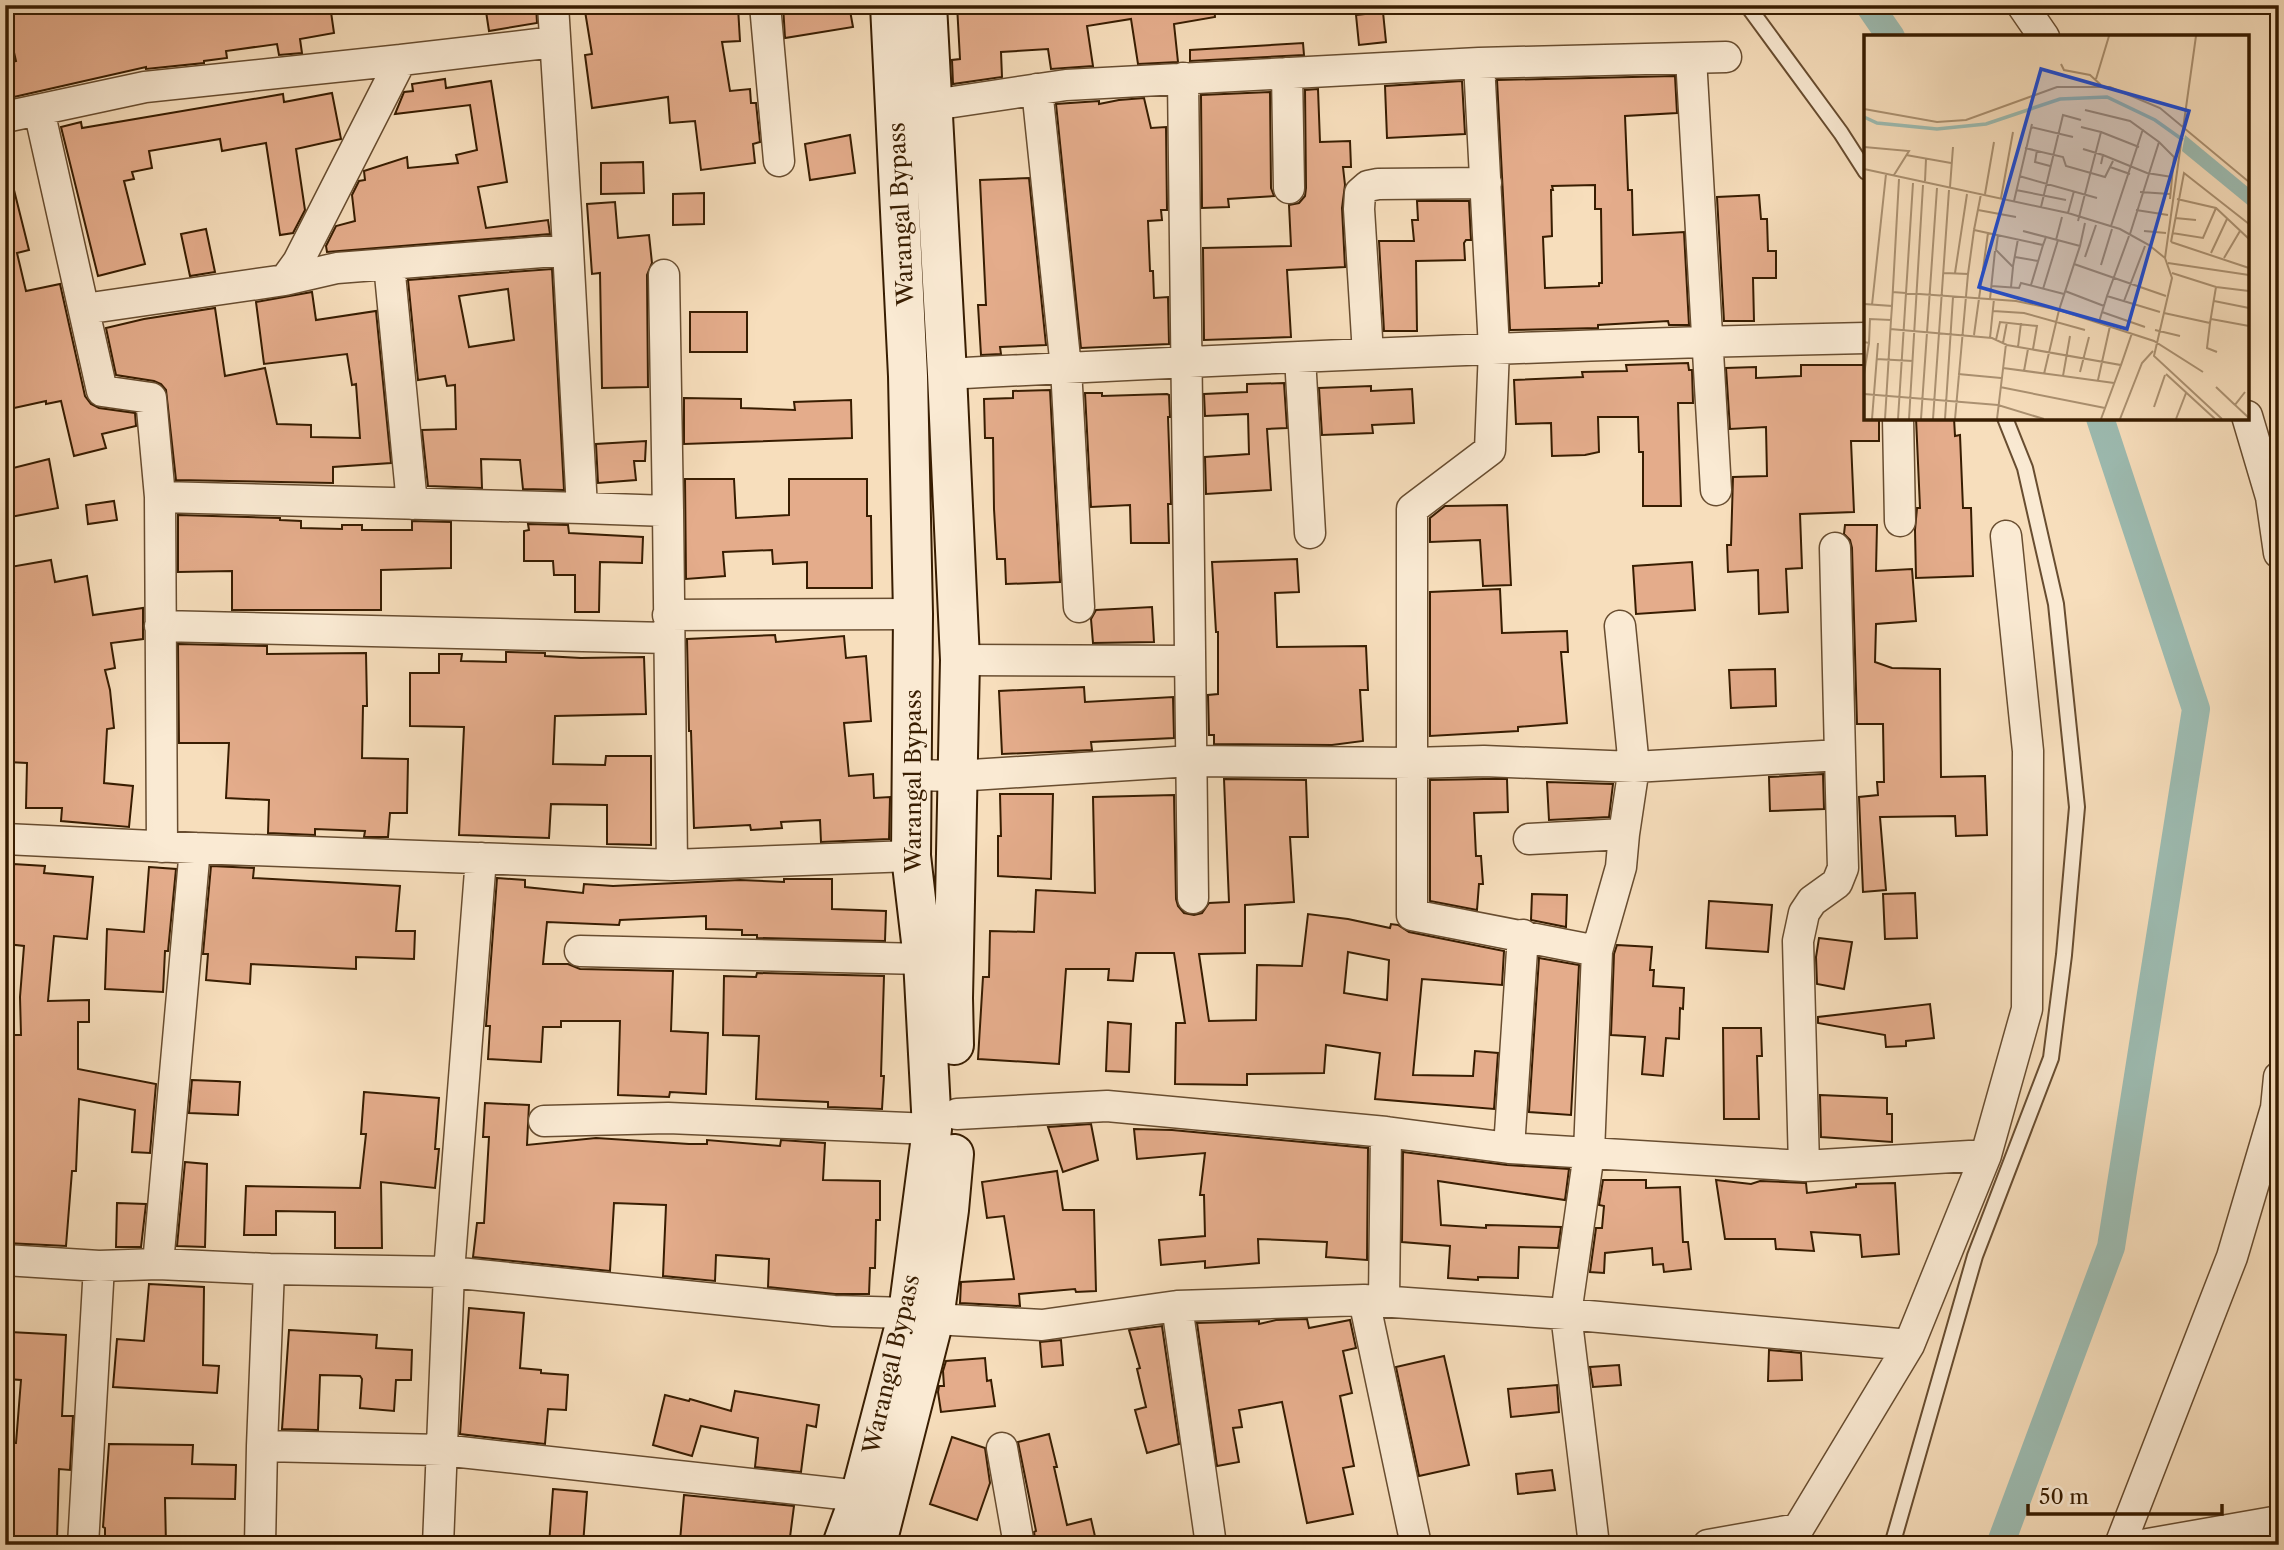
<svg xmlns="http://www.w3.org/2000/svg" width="2284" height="1550" font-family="'Libre Caslon Text',serif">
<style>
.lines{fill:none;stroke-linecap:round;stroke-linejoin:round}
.canal{stroke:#9dbcb2;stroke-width:28}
.building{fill:#e4ac8b;stroke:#381d01;stroke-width:2;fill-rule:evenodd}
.lane-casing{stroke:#684d30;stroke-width:18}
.street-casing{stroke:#684d30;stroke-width:33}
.secondary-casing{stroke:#381d01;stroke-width:42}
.lane{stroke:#faead3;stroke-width:14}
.street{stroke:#faead3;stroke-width:30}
.secondary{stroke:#faead3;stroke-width:38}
.labels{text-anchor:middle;stroke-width:5;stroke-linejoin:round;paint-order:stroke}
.street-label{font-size:23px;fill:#381d01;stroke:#faead3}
.inset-river{fill:none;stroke:#9dbcb2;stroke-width:3.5}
.inset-road{fill:none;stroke:#ab9171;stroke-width:2}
.view{fill:#1d4ed8;fill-opacity:0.15;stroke:#1d4ed8;stroke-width:3.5}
.inset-edge{fill:none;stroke:#381d01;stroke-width:3.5}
</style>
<rect width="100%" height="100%" fill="#f7debc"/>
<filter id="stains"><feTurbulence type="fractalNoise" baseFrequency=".00286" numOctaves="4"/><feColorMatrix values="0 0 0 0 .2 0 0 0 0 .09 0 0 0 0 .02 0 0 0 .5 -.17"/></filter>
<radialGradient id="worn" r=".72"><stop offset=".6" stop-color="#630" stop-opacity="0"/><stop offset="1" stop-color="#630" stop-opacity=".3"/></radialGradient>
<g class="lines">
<path class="canal" d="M1869,5L1891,37
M2000,1545L2111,1247L2196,709L2100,418"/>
</g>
<path class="building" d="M34,5H46L47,10L66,5H202L203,11L252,5H330L334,33L300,39L302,53L279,55L277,44L226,51L227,58L204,61V63L146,69V67L5,99V64L16,61L5,13Z
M485,5H536L537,23L489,31Z
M584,5H646L648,14L738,7L740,41L722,42L730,91L750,89L751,103H756L760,142L753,144L755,163L701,170L695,121L670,123L668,97L592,108L585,55L592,54Z
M783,5H849L853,27L785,38Z
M957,5H1214L1215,17L1174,24L1178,62L1138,64L1131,19L1087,26L1093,66L1051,69L1048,49L1001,52L1002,77L953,84L952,60L960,59Z
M1383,12L1386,42L1359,45L1356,15Z
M1303,43L1304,55L1190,61V50Z
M1675,76L1677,113L1625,116L1628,190H1632L1633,235L1684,232L1689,325H1669L1668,321L1598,325V328L1510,330L1497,80ZM1595,185V209H1601L1602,283H1599V286L1545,288L1543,237L1552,236L1551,190H1553L1552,186Z
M445,79L446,88L491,81L507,182L478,187L486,228L548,220L550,234L327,252L326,246L336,226L355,221L352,195L359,181L365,180L364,171L407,157L408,168L458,163L456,155L477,150L470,105L395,114L404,92L413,91L412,84Z
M1462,81L1465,134L1387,138L1385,86Z
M1318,89L1320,142L1350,141L1351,167H1343L1345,185L1342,208L1345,267L1287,270L1291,337L1204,340L1203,248L1291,246L1289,205L1299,203L1305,196L1306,188L1305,90Z
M1270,92L1271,188L1274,196L1228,199L1229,207L1202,208L1201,95Z
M332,93L341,139L296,149L305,210L293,233L280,235L266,143L222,151L220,139L149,151L152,168L132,172L134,179L124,181L145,264L98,276L61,127L81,122L82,128L283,94L284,102Z
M1144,98L1151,128L1166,127L1167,210H1161L1162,220L1148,221L1150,271H1153L1154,298L1168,297L1169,344L1081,348L1056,104L1099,101V104L1119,100Z
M850,135L855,173L810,180L805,144Z
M643,162L644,193L601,194V163Z
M1029,178L1046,345L1000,347L1001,354L981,355L978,305H986L980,180Z
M13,186L29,250L17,253L26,291L60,284L85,396L91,404L99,408L135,413L136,426L102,434L106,448L74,456L61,401L46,404V401L5,410V187Z
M704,193V224L673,225V194Z
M1759,195L1761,219H1767L1768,251H1776V278H1753L1754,321H1724L1717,197Z
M1417,201H1469L1471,240H1466L1464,243L1465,260L1416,261L1417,331H1384L1379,241H1414L1412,220H1418Z
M615,202L618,238L649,235L652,263L647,275L648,387L602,388L600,273L592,274L587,204Z
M206,229L215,272L190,276L181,234Z
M552,269L564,490L523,489L520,460L481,459L482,488L428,486L422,430L456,429L455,385L447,386L445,376L418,380L408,280ZM508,289L514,340L469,347L459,296Z
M312,292L316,320L376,311L391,463L333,467V483L176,480L166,390L161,384L154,381L116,375L106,328L144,319L215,308L225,376L265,368L277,424L311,425V437L360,438L356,384L352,385L347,354L264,364L256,302Z
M690,312H747V352H690Z
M1688,363L1689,370H1692L1693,403H1678L1681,506H1643V452H1639L1638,417H1598L1599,452L1585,455L1552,456L1551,423L1516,424L1514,380L1583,377L1582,372L1627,371L1626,365Z
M1801,365H1866V418H1879V441H1851L1854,512L1800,514L1802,568L1786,569L1788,612L1759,614L1758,570L1728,572L1727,545H1731L1733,477L1767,476L1766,427L1730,429L1726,368L1756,367V378L1801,376Z
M1284,383L1287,428L1267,429L1271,490L1206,494L1205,457L1249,454L1248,414L1205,416L1204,394L1247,392V384Z
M1371,386V391L1412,389L1414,423L1372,425L1373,433L1322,435L1319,388Z
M1050,390L1060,582L1006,584L1005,559H997L994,509L993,438H985L984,399L1013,398V391Z
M1085,393H1102V396L1167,394L1169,395L1170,417H1168L1171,504H1168L1169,543H1131L1130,505L1091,507Z
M684,398L741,399V408L795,410L794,402L851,400L852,438L684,444Z
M1916,418H1954L1955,436L1960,435L1963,508H1971L1973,576L1916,578L1915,530L1917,508H1920Z
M646,441L645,461H634L636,480L598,483L596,444Z
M49,459L58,508L5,518V470Z
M685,479H734L736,518L789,515V479H867V516H871L872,588H807V562L773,564L772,550L723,552L725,576L686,579Z
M114,501L117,520L88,524L86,505Z
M1507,505L1511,585L1483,586L1480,540L1430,542V518L1445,506Z
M178,515L280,518V520L301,521V528L342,529V525H362V530H412V521L451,522V568L381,570V610H232V571L178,572Z
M528,524L568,525L569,533L643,537L642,563L600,562L599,612H575V575H554L553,561H524V531L529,530Z
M1845,525H1877L1876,571L1912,569L1916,621L1876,624L1875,662L1892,668L1940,669L1941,777L1985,776L1987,835L1956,836L1955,816L1880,817L1886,890L1863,892L1859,797L1878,795L1877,782H1884L1883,724H1857L1852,548L1850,540L1844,534Z
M1297,559L1299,592L1275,593L1277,647L1366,646L1368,690H1360L1363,741L1332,745L1214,744V735H1209L1208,695L1218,694V632H1216L1212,562Z
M51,560L55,582L87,576L93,615L143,608V639L111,643L115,668L105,670L110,690L114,728L107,729L104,783L133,786L129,827L61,821L62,808H26L27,763L8,762V742H14L5,654V616L9,615L5,593L14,592L10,567Z
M1692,562L1695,610L1636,614L1633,566Z
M1500,589L1502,633L1567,631L1568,652H1561L1567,723L1518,727V731L1430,736V592Z
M1152,607L1154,642L1093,643L1091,619L1096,610Z
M775,635L776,642L844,636L846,658L866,656L871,721L844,723L849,776L873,774L874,798L890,797L889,839L821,842L820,820L781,822L782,828L751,830L750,825L694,828L691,731H689L687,639Z
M178,644L267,646V654L366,653L367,706H363L362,758L408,759L407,813H390L388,837H364L365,831L315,829V835L268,833L269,800L226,798L229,743H179Z
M506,652L545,653V656L581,658L644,657L646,714L555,716L553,764L605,765L606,756H651V845L607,844V805L551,804L549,838L459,835L464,727L410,726V673H439V654H462L461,661L506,662Z
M1775,669L1776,706L1731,708L1729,670Z
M1084,687L1085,702L1173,697L1174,738L1091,742L1092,750L1002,754L999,691Z
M1823,774L1824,809L1770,811L1769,777Z
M1224,779L1306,780L1308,837H1290L1294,902L1245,905V953L1199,954L1209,1021L1256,1020L1257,965L1302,966L1308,914L1348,919L1390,928L1391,924L1398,925L1409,932L1504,951L1502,985L1422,979L1413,1075L1473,1076L1475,1051L1498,1053L1494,1109L1375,1099L1380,1053L1326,1045L1324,1073L1247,1074V1085L1175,1084L1176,1023H1185L1174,953H1136L1133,981L1108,980L1109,969H1066L1059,1064L978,1059L983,977H989L990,931L1034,932L1036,890L1095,893L1093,797L1174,795L1176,899L1178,906L1184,913L1194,915L1202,913L1209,903L1229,902ZM1348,952L1389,960L1387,1000L1344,993Z
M1484,779H1507L1508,812L1474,813L1476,856H1481L1483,884H1479L1477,910L1430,901V780Z
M1547,782L1613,784L1609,817L1549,820Z
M1000,794H1053L1051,879L998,876V836H1001Z
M13,864L45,866L44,873L93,877L87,939L54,936L48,1001L89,1000V1022H78V1069L156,1084L150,1153L132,1152L135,1110L79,1099L76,1171H72L66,1246L6,1243L13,1120L9,1119L10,1099L13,1100L12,1035H21L20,997L24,946L7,944L9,906H12Z
M211,866L254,868L253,878L400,886L396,931H415L414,959L356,957V969L251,964L250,984L206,980L208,954H203Z
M149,867L176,869L168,951H165L163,992L105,989L107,929L144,932Z
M497,878L525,880V887L583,893L584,884L613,886L740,880L784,882V879H832V909L886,911L885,941L757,938V935H742V930L706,929V916L620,920L619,925L547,922L543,964H568L580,969L673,971L671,1031L708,1033L706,1094L670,1092L669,1097L618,1095L620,1021H561V1027H543L541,1062L488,1059L490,1026H486Z
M1915,893L1917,938L1885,939L1883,894Z
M1532,894L1567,895L1566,927L1531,920Z
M1709,901L1772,905L1768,952L1706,948Z
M1819,938L1852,942L1844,989L1817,984L1816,957Z
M1617,945L1652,947L1650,970H1654L1653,986L1684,988L1683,1009L1680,1008L1679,1039L1666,1038L1663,1076L1642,1074L1645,1037L1611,1035L1614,954Z
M1539,958L1579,965L1571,1115L1529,1112Z
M757,973L884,976L881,1076H884L882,1109L828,1107V1102L756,1099L759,1036L723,1035L724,976L756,977Z
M1930,1004L1934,1038L1906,1041V1046L1886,1047L1885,1035L1818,1023V1017Z
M1108,1022L1131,1024L1129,1072L1106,1071Z
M1723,1028H1761L1762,1056H1757L1759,1119H1724Z
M192,1080L240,1082L238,1115L189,1113Z
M364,1092L439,1098L435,1149H439L435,1188L381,1182L382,1248H335V1212L276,1211V1235H244L246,1186L360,1188L366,1134H361Z
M1820,1095L1887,1098V1114H1892V1142L1821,1137Z
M485,1103L529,1105L527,1145L596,1138L689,1144H707V1140L780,1146L781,1140L825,1143L823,1180L880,1181V1220H876L875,1268H870L869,1294H835L768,1287L769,1259L716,1255L715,1281L663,1276L666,1205L614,1203L610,1271L473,1257L477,1223H484L489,1137H483Z
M1091,1124L1098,1160L1063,1172L1048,1127Z
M1134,1129L1172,1130L1368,1148L1367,1260L1326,1257L1327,1242L1258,1239L1259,1263L1205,1268V1261L1161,1265L1159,1240L1205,1236L1204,1195H1200L1205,1153L1137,1159Z
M1403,1152L1507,1165L1569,1169L1565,1200L1438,1181L1441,1225L1486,1228V1225L1561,1227L1558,1248L1519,1247L1518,1278L1478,1277V1280L1448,1278L1450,1246L1402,1242Z
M185,1162L207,1164L205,1247L177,1246Z
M1057,1171L1063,1210H1094L1096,1291L1076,1292L1075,1289L1019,1294L1020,1306L960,1303L961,1282L1014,1279L1004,1216L987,1218L982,1182Z
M1603,1180H1646V1188L1680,1187L1683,1242H1688L1691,1269L1664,1272L1663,1264L1653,1265L1652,1248L1605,1253L1604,1273L1590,1272L1596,1228H1602L1604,1206L1599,1205Z
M1716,1180L1751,1184L1760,1181L1806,1183L1807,1193L1856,1187V1184L1895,1183L1899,1254L1862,1257L1860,1235L1811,1232L1814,1251L1776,1249L1775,1239H1725Z
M117,1203L146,1204L141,1247H116Z
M149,1284L204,1287L203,1365L219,1366L217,1393L113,1387L117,1339L144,1341Z
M469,1308L524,1313L520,1368L541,1370V1373L568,1375L566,1410L548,1409L545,1444L460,1434Z
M1307,1319L1309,1328L1350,1320L1356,1348L1343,1351L1352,1393L1340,1396L1354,1466L1343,1468L1353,1514L1307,1523L1282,1402L1239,1410L1242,1427L1233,1428L1239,1462L1217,1466L1197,1323L1259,1321V1324L1276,1320Z
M1162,1326L1179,1444L1147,1453L1135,1410L1146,1407L1137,1369L1140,1368L1129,1330Z
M289,1330L377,1335L376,1348L412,1350L411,1380H396L394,1411L360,1408L362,1379L360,1376L320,1375L318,1430L282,1429Z
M10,1332L66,1335L62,1416H73L70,1470L59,1469L57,1540L5,1538V1489L12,1490L14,1443H16L21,1380L7,1379Z
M1061,1340L1063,1365L1042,1367L1040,1342Z
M1769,1350L1801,1353L1802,1380L1768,1381Z
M1444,1356L1469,1465L1419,1476L1396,1367Z
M985,1358L987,1381L991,1380L995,1406L941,1412L938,1392L939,1386H944L943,1371L946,1361Z
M1619,1365L1621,1385L1593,1387L1590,1367Z
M1557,1385L1559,1412L1511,1417L1508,1389Z
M735,1391L819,1405L816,1427L807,1425L801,1472L755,1467L758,1438L701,1426L692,1456L653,1445L665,1395L689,1401L690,1399L731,1411Z
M1049,1434L1057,1467H1054L1067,1525L1091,1519L1097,1545H1036L1034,1532L1036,1531L1018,1442Z
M952,1437L985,1448L990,1483L977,1520L930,1504Z
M109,1444L193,1445L192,1464L236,1465L235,1499L165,1498L166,1545H105V1528L103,1527Z
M1552,1470L1555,1490L1518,1494L1516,1474Z
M553,1489L587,1492L583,1545H549Z
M684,1495L794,1506L789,1545H722L680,1541Z"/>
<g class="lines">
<defs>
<path id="lane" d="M1747,5L1841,133L1866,172
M1892,1545L1975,1256L2051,1058L2064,955L2077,807L2056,604L2025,468L2005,418"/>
<path id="street" d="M553,5L566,212L582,508L668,511L672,865L911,856
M765,5L779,161
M2022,5L2044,37
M1691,58L1716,490
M1479,63L1494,349L1490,450L1412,509V915L1597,951
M1287,73L1289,188
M1183,78L1193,898
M1037,89L1066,368L1079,607
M933,105L1066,85L1479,63L1726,57
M39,110L102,391L151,398L160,497L162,847
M5,117L145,87L401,60
M389,264L412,504
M664,275L668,511
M285,280L337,268L568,250
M84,309L285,280L298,262L401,60L555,42
M1368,354L1359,209L1360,193L1368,186L1378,184L1486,183
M1300,357L1310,533
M947,374C1253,358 1559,344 1866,338
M2247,416L2271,497L2279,553
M1898,418L1900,521
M160,497L582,508
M668,615L913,614
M160,626L668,638
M960,660L1190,661
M913,775L956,776L1191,761L1412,763L1484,761L1634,767L1840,755L1835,548
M5,839L195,848L672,865
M1529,839L1624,834L1634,767L1620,626
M580,951L923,959
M957,1114L1107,1106L1386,1132L1509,1148L1804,1166L1986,1155
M544,1121L668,1118L932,1129
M1509,1148L1523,935
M1804,1166L1798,941L1804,913L1812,901L1837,883L1843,868L1840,755
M5,1260L99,1266L158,1264L269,1269L262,1446L260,1545
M158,1264L195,848
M269,1269L449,1272L834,1311L908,1313
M1364,1300L1416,1545
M1384,1301L1386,1132
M1177,1306L1211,1545
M934,1319L1042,1325L1177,1306L1364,1300L1566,1314L1909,1345
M262,1446L442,1450L860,1496
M1002,1448L1019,1545
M83,1545L99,1266
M438,1545L449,1272L481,858
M1594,1545L1566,1314L1589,1153L1597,951L1621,867L1624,834
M1708,1545L1798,1529L1909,1345L1986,1155L2027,1009L2028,751L2006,536
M2120,1545L2232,1257L2276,1108L2279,1077
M2142,1545L2279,1521"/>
<path id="secondary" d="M927,5L947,374L960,660L953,998L954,1045
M842,1545L860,1496L908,1313L932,1129L923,959L911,856L913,614L908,376L890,5
M874,1545L880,1531L934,1319L949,1210L954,1154"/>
</defs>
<use href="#lane" class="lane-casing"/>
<use href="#street" class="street-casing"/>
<use href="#secondary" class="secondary-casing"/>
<use href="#lane" class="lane"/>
<use href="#street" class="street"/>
<use href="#secondary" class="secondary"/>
</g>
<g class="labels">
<g class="street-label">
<text transform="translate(901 214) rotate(-93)" y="8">Warangal Bypass</text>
<text transform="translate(913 781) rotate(-90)" y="8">Warangal Bypass</text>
<text transform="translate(891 1364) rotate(-77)" y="8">Warangal Bypass</text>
</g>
</g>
<g transform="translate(1864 35)">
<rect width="385" height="385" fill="#f7debc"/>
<path d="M321,100L385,153V171L318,116Z" fill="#9dbcb2"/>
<path class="inset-river" d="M0,82L13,88L73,94L122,89L196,64L243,62L291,85L319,105"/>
<path class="inset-road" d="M197,29L200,35L226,40L237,50M232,44L245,1M0,74L73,87L102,85L193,52H246L296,73L385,147M221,75L266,86L295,107L310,122L306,164M167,92L209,102M237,97L275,112M0,112L45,116L30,140M161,113L199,122L202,131L241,142L249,126M219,114L239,120L237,129M173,115L171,127L186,131M42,120L87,128M239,120L283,138L308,142M246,132L266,139M0,134L204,178L256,194L285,210L301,223L308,243L290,321L358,384M155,141L233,163M61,146L62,124M86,152L89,112M152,155L202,165M276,157L306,159M121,159L130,107M137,163L149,97M313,164L352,173L385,204M150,166L168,89M177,172L199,80L217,85M114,175L152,182M272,175L304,180M204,178L210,156M311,183L332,185M214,186L237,97L217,92M247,191L279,94M110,195L117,159M159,196L182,202M280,196L302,198M308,198L339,203L352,173M266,199L295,107M134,200L132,215L149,232L147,252M192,205L198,182M307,207L320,138L385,189M307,207L385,233M347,218L363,184M151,222L174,226M221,222L232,190M301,223L332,1M360,223L376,196M304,228L385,240M210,229L302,261M237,230L248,194M149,231L154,204M80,238L104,239L91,384M91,238L103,159M308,238L352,252L385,256M104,239L110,195L179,210L182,202L216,211L221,188M167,250L179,210M127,251L155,253L157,248L200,259M179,254L194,205M201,256L240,271M28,257L152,266L195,275L216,211M243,261L265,201M126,264L131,216M260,266L281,211M350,266L385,273M0,269L28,271L27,285L6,284L5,308L0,307M8,270L22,139M28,271L35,144M129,276L160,278L221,295M238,277L281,292M300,278L346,288L352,252M347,284L385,291M235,287L243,261L296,277M346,288L343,313L353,317M26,294L128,303L143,310L257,330L268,298M291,295L316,301M110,300L124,198M126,303L130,264M132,305L136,287L173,291L169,314M139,308L143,287M154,312L157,288M12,324L49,326M139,333L199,341L206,301M160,336L164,314M216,337L225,302M0,339L5,308M94,339L137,343M180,339L195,275L290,306L339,337M302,339L351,384M199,341L250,348M234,345L246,291M136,352L241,373M352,352L371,370M381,357L371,370L385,383M0,359L134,370L180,384M290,372L301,340M8,384L14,308M21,384L27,285M34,384L49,148M45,384L59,150M57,384L73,153M69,384L85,155M81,384L89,262M133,384L142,309M237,384L257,330M256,384L278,328L289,316M312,384L322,358"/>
<path class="view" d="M177,34L325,76L263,294L115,252Z"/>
<rect width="385" height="385" class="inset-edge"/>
</g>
<rect width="2284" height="1550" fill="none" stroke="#f7debc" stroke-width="28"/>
<rect x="7" y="7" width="2270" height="1536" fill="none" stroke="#381d01" stroke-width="3.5"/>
<rect x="14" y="14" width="2256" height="1522" fill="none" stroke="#381d01" stroke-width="2"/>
<path d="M2028 1504v10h194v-10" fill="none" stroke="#381d01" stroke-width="3.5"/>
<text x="2039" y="1504" font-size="21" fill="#381d01" stroke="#faead3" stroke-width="5" paint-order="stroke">50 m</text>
<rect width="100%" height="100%" filter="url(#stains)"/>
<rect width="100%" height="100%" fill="url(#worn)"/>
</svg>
